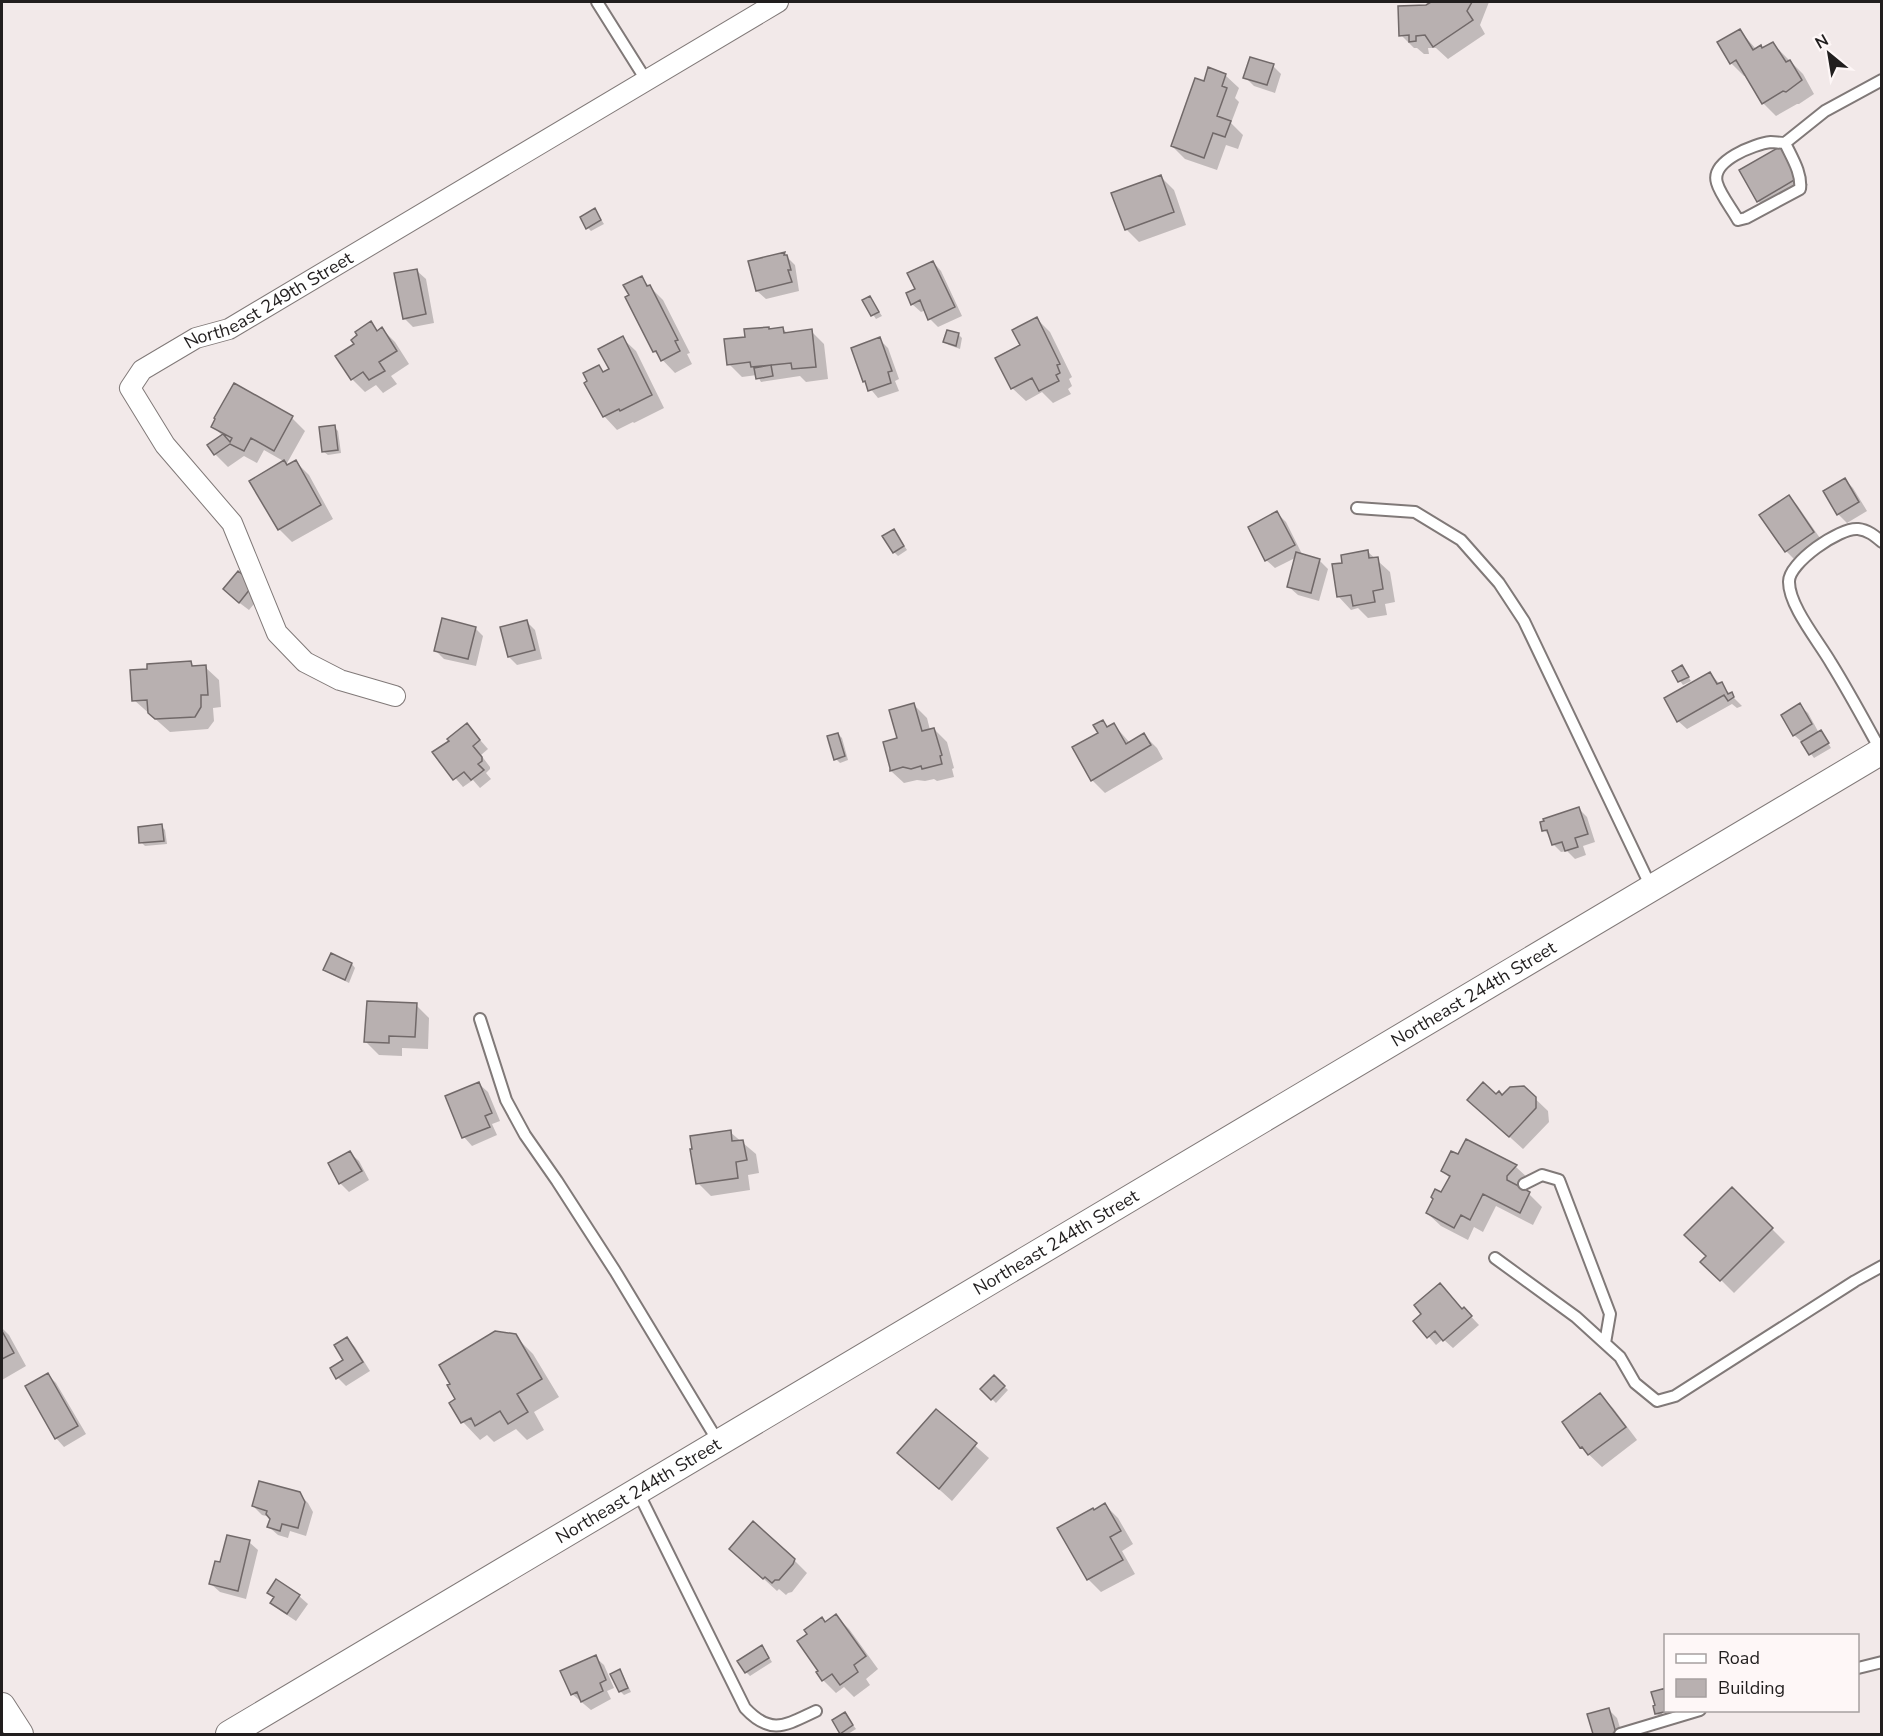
<svg xmlns="http://www.w3.org/2000/svg" width="1883" height="1736" font-family="'Nunito Sans',sans-serif">
<style>
.shadow{fill:#0003}
.building{fill:#b8b0b0;stroke:#716969;stroke-width:1.5}
.lines{fill:none;stroke-linecap:round;stroke-linejoin:round}
.service-casing{stroke:#807978;stroke-width:14}
.minor-casing{stroke:#807978;stroke-width:22}
.tertiary-casing{stroke:#807978;stroke-width:28}
.service{stroke:#fff;stroke-width:10}
.minor{stroke:#fff;stroke-width:20}
.tertiary{stroke:#fff;stroke-width:26}
.labels{text-anchor:middle;stroke-width:5;stroke-linejoin:round;paint-order:stroke}
.street-label{font-size:18px;fill:#211e1e;stroke:#fef7f7}
</style>
<rect width="100%" height="100%" fill="#f2e9e9"/>
<path class="shadow" d="M1433,2H1489L1480,25L1485,34L1448,59L1436,48H1428L1429,54H1424L1417,48H1414L1401,35L1426,6Z
M1740,31L1756,49H1763L1773,44L1803,74L1814,94L1799,104H1797L1776,116L1763,103L1747,75L1744,76L1731,63Z
M1273,66L1281,74L1275,93L1254,86L1245,77Z
M1225,75L1239,88L1235,98L1239,102L1231,123L1243,135L1238,149L1226,145L1217,170L1185,159L1172,146L1205,83Z
M1791,156L1808,185L1766,209L1758,201Z
M1161,177L1174,190L1186,225L1139,242L1126,229Z
M595,210L604,224L591,231L588,228Z
M784,254L795,265L799,291L766,299L757,291Z
M933,262L941,271L962,316L938,327L930,319L926,310L921,312L912,304L917,290Z
M417,271L426,279L434,323L413,327L404,318Z
M641,278L663,300L690,353L687,354L692,364L675,373L654,351Z
M870,298L882,316L876,319L864,301Z
M1037,319L1050,332L1072,377L1069,379L1072,386L1068,389L1071,394L1053,403L1042,392L1026,401L1012,388L1022,346Z
M371,323L378,331L382,329L395,342L409,364L391,376L397,384L383,393L376,385L365,392L352,379L356,345Z
M768,328L770,330L783,329L788,334L811,331L824,344L828,379L806,382L800,376L761,382L757,375L742,377L729,364L747,338Z
M959,335L962,338L960,349L949,345L945,342Z
M622,338L636,351L664,408L634,423L633,422L617,430L604,416L599,367L605,373L611,370Z
M879,339L888,348L899,379L895,381L899,391L878,398L864,381Z
M292,418L305,431L286,465L288,467L296,462L309,475L333,519L292,542L279,529L285,462L264,450L257,463L244,456L228,467L215,454L223,436L213,427Z
M334,427L338,431L341,453L328,455L324,452Z
M1845,480L1853,488L1867,511L1847,523L1838,514Z
M1789,497L1797,505L1822,541L1794,559L1786,551Z
M1277,513L1286,522L1303,556L1319,560L1328,569L1319,601L1298,595L1289,587L1297,557L1275,568L1266,560Z
M897,535L907,550L898,556L894,552Z
M1368,552L1390,572L1395,602L1385,604L1387,615L1368,618L1358,608L1351,610L1338,596L1344,564Z
M238,573L262,594L249,610L233,598Z
M527,622L535,630L542,659L517,665L509,657Z
M475,628L483,636L476,666L444,659L435,650Z
M191,663L195,668L205,667L219,680L221,707L213,708L214,721L208,729L170,732L134,700Z
M1682,667L1691,681L1683,685L1674,672Z
M1710,674L1742,706L1737,708L1732,704L1687,729L1678,721Z
M913,704L927,718L930,730L934,729L947,742L954,768L952,769L954,777L937,781L934,779L925,781L917,780L904,783L891,771L899,739Z
M1799,705L1808,713L1819,733L1824,736L1831,748L1814,758L1803,743L1794,735Z
M1103,722L1109,728L1114,725L1130,743L1144,735L1157,748L1163,759L1105,793L1092,780Z
M467,725L488,749L481,755L490,767V769L486,773L491,779L480,788L473,780L463,787L434,753L451,742Z
M838,734L842,738L848,760L840,763L836,759Z
M1579,809L1587,817L1595,842L1583,846L1586,855L1575,859L1567,851L1561,852L1553,844L1551,837L1544,830Z
M161,826L165,830L167,844L145,846L141,842Z
M331,955L352,964L355,968L349,983L329,973L325,969Z
M416,1005L429,1018L428,1049L402,1048V1056L379,1055L366,1042Z
M479,1084L488,1092L500,1121L492,1124L497,1135L472,1146L464,1137Z
M1524,1088L1548,1111L1549,1122L1523,1149L1469,1100L1503,1097Z
M730,1132L756,1154L759,1173L748,1175L750,1190L711,1196L698,1183Z
M1467,1141L1516,1167L1529,1179L1520,1189L1529,1194L1542,1207L1533,1225L1496,1206L1483,1232L1474,1227L1468,1240L1441,1226L1427,1213L1442,1194L1450,1178L1442,1171L1459,1156Z
M350,1153L359,1161L369,1180L349,1192L340,1183L330,1164Z
M1732,1189L1785,1242L1734,1293L1703,1262L1708,1256Z
M1464,1309L1479,1325L1453,1348L1443,1339L1436,1345L1415,1321Z
M2,1328L9,1335L26,1366L2,1380Z
M515,1336L533,1354L559,1397L534,1412L544,1430L527,1440L516,1429L494,1442L487,1435L480,1440L463,1422L451,1403L457,1400Z
M347,1338L355,1347L370,1371L346,1386L338,1378L345,1360Z
M48,1375L56,1383L86,1434L64,1447L56,1438Z
M994,1377L1008,1390L996,1403L982,1389Z
M1600,1395L1613,1408L1637,1440L1602,1467L1581,1447Z
M936,1411L989,1458L952,1501L899,1453Z
M299,1494L308,1503L313,1512L306,1536L290,1531L288,1538L278,1535L269,1527L271,1519L270,1517L262,1515L253,1506Z
M1105,1505L1118,1518L1133,1544L1122,1551L1135,1574L1101,1592L1088,1579L1094,1511Z
M249,1542L258,1550L246,1599L220,1592L211,1584L221,1564Z
M731,1549L794,1560L807,1573L792,1592L788,1593L786,1595L779,1589L777,1591Z
M269,1592L299,1596L308,1604L296,1621L281,1611L272,1603L275,1598Z
M836,1616L849,1629L878,1669L866,1679L870,1685L854,1697L844,1687L836,1693L823,1680L820,1671L826,1623Z
M765,1651L772,1662L750,1676L746,1672Z
M595,1657L604,1665L614,1688L607,1691L611,1699L591,1710L572,1694Z
M620,1671L623,1675L631,1692L624,1695L620,1691Z
M1655,1707L1662,1712V1715L1676,1710H1702L1665,1722L1657,1714Z
M1608,1709L1617,1718L1622,1734H1594L1588,1715Z
M845,1714L856,1729L848,1734L841,1733Z"/>
<path class="building" d="M1431,2H1472L1467,11L1473,20L1433,47L1425,35L1416,36V41L1409,42V35L1399,36L1398,6L1426,5Z
M1740,29L1753,50L1761,45L1762,48L1773,42L1786,62L1790,60L1802,80L1786,92L1783,91L1762,104L1736,60L1730,64L1717,42Z
M1250,57L1274,64L1267,85L1243,78Z
M1208,67L1226,74L1222,86L1227,88L1217,116L1231,121L1225,137L1213,133L1204,158L1171,146L1195,78L1204,81Z
M1783,145L1801,176L1757,202L1739,170Z
M1161,175L1174,212L1125,230L1111,193Z
M595,208L601,220L586,229L580,217Z
M785,252L784,255H787L791,270H788L792,282L756,291L748,261Z
M933,261L955,307L928,320L920,300L911,305L906,293L915,289L907,273Z
M417,269L426,314L403,319L394,273Z
M642,276L647,286L650,285L678,340L675,341L680,351L661,361L656,351L653,352L625,297L629,295L623,285Z
M870,296L879,312L871,316L862,300Z
M1037,317L1060,364L1057,365L1060,373L1056,375L1059,381L1039,391L1032,378L1011,389L995,358L1020,345L1012,330Z
M371,321L377,331L382,327L397,351L379,362L385,371L369,380L363,372L351,380L335,356L354,344L351,340L357,335L355,332Z
M769,327V329L783,327L784,333L812,329L816,367L792,369L791,363L751,367L750,362L727,365L724,339L745,337L744,329Z
M947,330L959,333L956,346L943,342Z
M623,336L652,395L620,411L619,409L603,417L584,383L587,381L583,373L599,365L603,372L609,369L598,349Z
M880,337L892,371L888,372L891,383L868,391L865,381L863,382L851,348Z
M771,365L773,376L756,379L754,368Z
M234,383L293,416L274,451L251,438L244,451L230,444L214,455L207,445L223,434L230,442L232,438L211,427L215,419L214,418Z
M335,425L338,450L322,452L319,427Z
M284,460L287,465L296,460L321,505L278,530L249,481Z
M1845,478L1859,502L1837,515L1823,491Z
M1789,495L1814,532L1785,552L1759,515Z
M1277,511L1295,545L1265,561L1248,527Z
M894,529L904,546L893,553L882,536Z
M1368,550L1369,558L1378,557L1383,589L1373,591L1375,602L1353,606L1351,595L1337,597L1332,564L1342,563L1341,555Z
M1296,552L1320,559L1311,593L1287,587Z
M238,571L254,584L239,603L223,589Z
M442,618L476,627L468,659L434,651Z
M527,620L535,650L508,657L500,627Z
M191,661L192,666L206,665L208,695H201V707L195,717L155,719L148,713L147,700L132,701L130,670L147,669V664Z
M1682,665L1689,677L1678,682L1672,671Z
M1710,672L1717,684L1722,682L1728,694L1732,692L1734,697L1728,701L1724,695L1677,722L1664,698Z
M914,703L922,731L934,728L942,755L940,756L942,764L922,769L921,766L911,769L903,767L890,771V768L883,742L897,738L889,710Z
M1800,703L1812,724L1793,736L1781,715Z
M1103,720L1107,727L1114,723L1126,744L1144,733L1151,745L1091,781L1072,747L1098,733L1093,725Z
M467,723L480,740L473,746L482,757V761L478,764L484,770L471,780L464,772L453,780L432,752L449,741L447,739Z
M1821,730L1829,743L1809,755L1801,742Z
M838,733L845,756L834,760L827,736Z
M1579,807L1588,834L1575,838L1578,847L1565,851L1562,842L1552,845L1547,830L1542,831L1540,822L1544,821L1543,819Z
M162,824L164,841L139,843L138,827Z
M331,953L352,963L345,980L323,970Z
M367,1001L417,1003L415,1037L389,1036V1043L364,1042Z
M479,1082L492,1113L485,1116L490,1127L462,1138L445,1096Z
M1483,1082L1496,1094L1499,1091L1502,1095L1510,1087L1524,1086L1536,1097V1108L1509,1137L1467,1100Z
M731,1130L732,1141L743,1140L747,1160L736,1162L738,1178L696,1184L690,1149H692L690,1136Z
M1466,1139L1517,1165L1507,1176V1180L1530,1192L1520,1213L1483,1194L1470,1220L1461,1215L1454,1228L1426,1213L1433,1199L1431,1197L1435,1189L1441,1192L1450,1176L1441,1171L1451,1151L1458,1154Z
M350,1151L362,1171L339,1184L328,1163Z
M1732,1187L1773,1228L1720,1281L1700,1262L1706,1256L1684,1235Z
M1440,1283L1462,1309L1464,1307L1472,1316L1443,1341L1435,1331L1427,1338L1413,1321L1421,1314L1414,1305Z
M2,1331L14,1353L2,1359Z
M495,1331L516,1334L542,1379L517,1394L528,1412L508,1424L500,1411L475,1426L471,1418L461,1423L449,1403L455,1399L447,1385L450,1384L439,1365Z
M347,1337L363,1362L336,1379L330,1368L343,1360L334,1345Z
M48,1373L78,1426L55,1439L25,1386Z
M994,1375L1005,1386L991,1400L980,1389Z
M1600,1393L1626,1427L1588,1455L1582,1447L1580,1448L1562,1422Z
M936,1409L977,1443L939,1489L897,1453Z
M259,1481L300,1492L305,1502L298,1528L282,1524L280,1531L267,1527L270,1519L266,1514L267,1511L252,1506Z
M1105,1503L1121,1531L1110,1537L1123,1560L1087,1580L1057,1528L1093,1508L1094,1510Z
M753,1521L795,1559L793,1564L779,1580H775L772,1583L765,1577L763,1579L729,1549Z
M227,1535L250,1540L238,1591L209,1584L215,1561L220,1562Z
M276,1579L300,1595L287,1614L270,1603L274,1597L267,1593Z
M836,1614L866,1656L854,1665L858,1672L840,1685L832,1674L822,1681L816,1672L818,1671L797,1641L807,1634L804,1630L822,1617L825,1622Z
M762,1645L769,1658L745,1673L737,1661Z
M596,1655L606,1680L600,1683L603,1691L581,1702L577,1692L571,1695L560,1671Z
M620,1669L628,1688L619,1692L610,1674Z
M1666,1688V1710H1673L1655,1714L1653,1706L1655,1705L1651,1692Z
M1609,1708L1616,1733L1610,1734H1593L1587,1714Z
M845,1712L853,1725L840,1734L832,1720Z"/>
<g class="lines">
<defs>
<path id="service" d="M597,2L646,80
M1785,143C1792,158 1802,173 1800,189L1746,218L1738,220C1732,209 1720,194 1717,183C1710,161 1754,144 1771,142C1775,142 1780,143 1785,143L1825,111L1882,80
M1357,508L1415,512L1461,540L1499,583L1524,621L1651,887
M1881,751C1865,722 1849,692 1831,663C1819,642 1789,606 1789,582C1788,563 1840,527 1858,529C1868,530 1875,536 1882,542
M480,1019L506,1100L525,1135L557,1181L615,1271L719,1443
M1524,1184L1542,1175L1559,1180L1610,1314L1605,1343
M1495,1258L1576,1317L1620,1357L1635,1383L1657,1401L1675,1396L1855,1281L1882,1266
M638,1492L745,1708C771,1736 786,1725 816,1711
M1858,1668L1882,1662
M1620,1734L1700,1710"/>
<g id="minor">
<path id="s1" d="M395,696L340,680L305,662L277,633L232,523L165,445L130,388L142,370L196,338L229,329L778,2"/>
</g>
<g id="tertiary">
<path d="M2,1706L20,1734"/>
<path id="s2" d="M229,1734L1882,751"/>
</g>
</defs>
<use href="#service" class="service-casing"/>
<use href="#minor" class="minor-casing"/>
<use href="#tertiary" class="tertiary-casing"/>
<use href="#service" class="service"/>
<use href="#minor" class="minor"/>
<use href="#tertiary" class="tertiary"/>
</g>
<g class="labels">
<g class="street-label">
<text dy="6" stroke="none"><textPath href="#s1" startOffset="592">Northeast 249th Street</textPath></text>
<text dy="6" stroke="none"><textPath href="#s2" startOffset="1448">Northeast 244th Street</textPath></text>
<text dy="6" stroke="none"><textPath href="#s2" startOffset="962">Northeast 244th Street</textPath></text>
<text dy="6" stroke="none"><textPath href="#s2" startOffset="476">Northeast 244th Street</textPath></text>
</g>
</g>
<rect width="1883" height="1736" fill="none" stroke="#211e1e" stroke-width="6"/>
<rect x="1664" y="1634" width="195" height="78" fill="#fef7f7" stroke="#a6a0a0" stroke-width="1.5"/>
<rect x="1676" y="1654" width="30" height="9" fill="#ffffff" stroke="#a6a0a0" stroke-width="1.5"/>
<text x="1718" y="1664" font-size="18" fill="#211e1e">Road</text>
<rect x="1676" y="1679" width="30" height="18" fill="#b8b0b0" stroke="#a6a0a0" stroke-width="1.5"/>
<text x="1718" y="1694" font-size="18" fill="#211e1e">Building</text>
<g transform="translate(1829 54) rotate(330)" stroke="#fef7f7" stroke-width="4.5" paint-order="stroke">
<path d="M0-4.5L10 22L0 15L-10 22Z" fill="#211e1e"/>
<text y="-9" font-size="16" font-weight="bold" text-anchor="middle" fill="#211e1e">N</text>
</g>
</svg>
